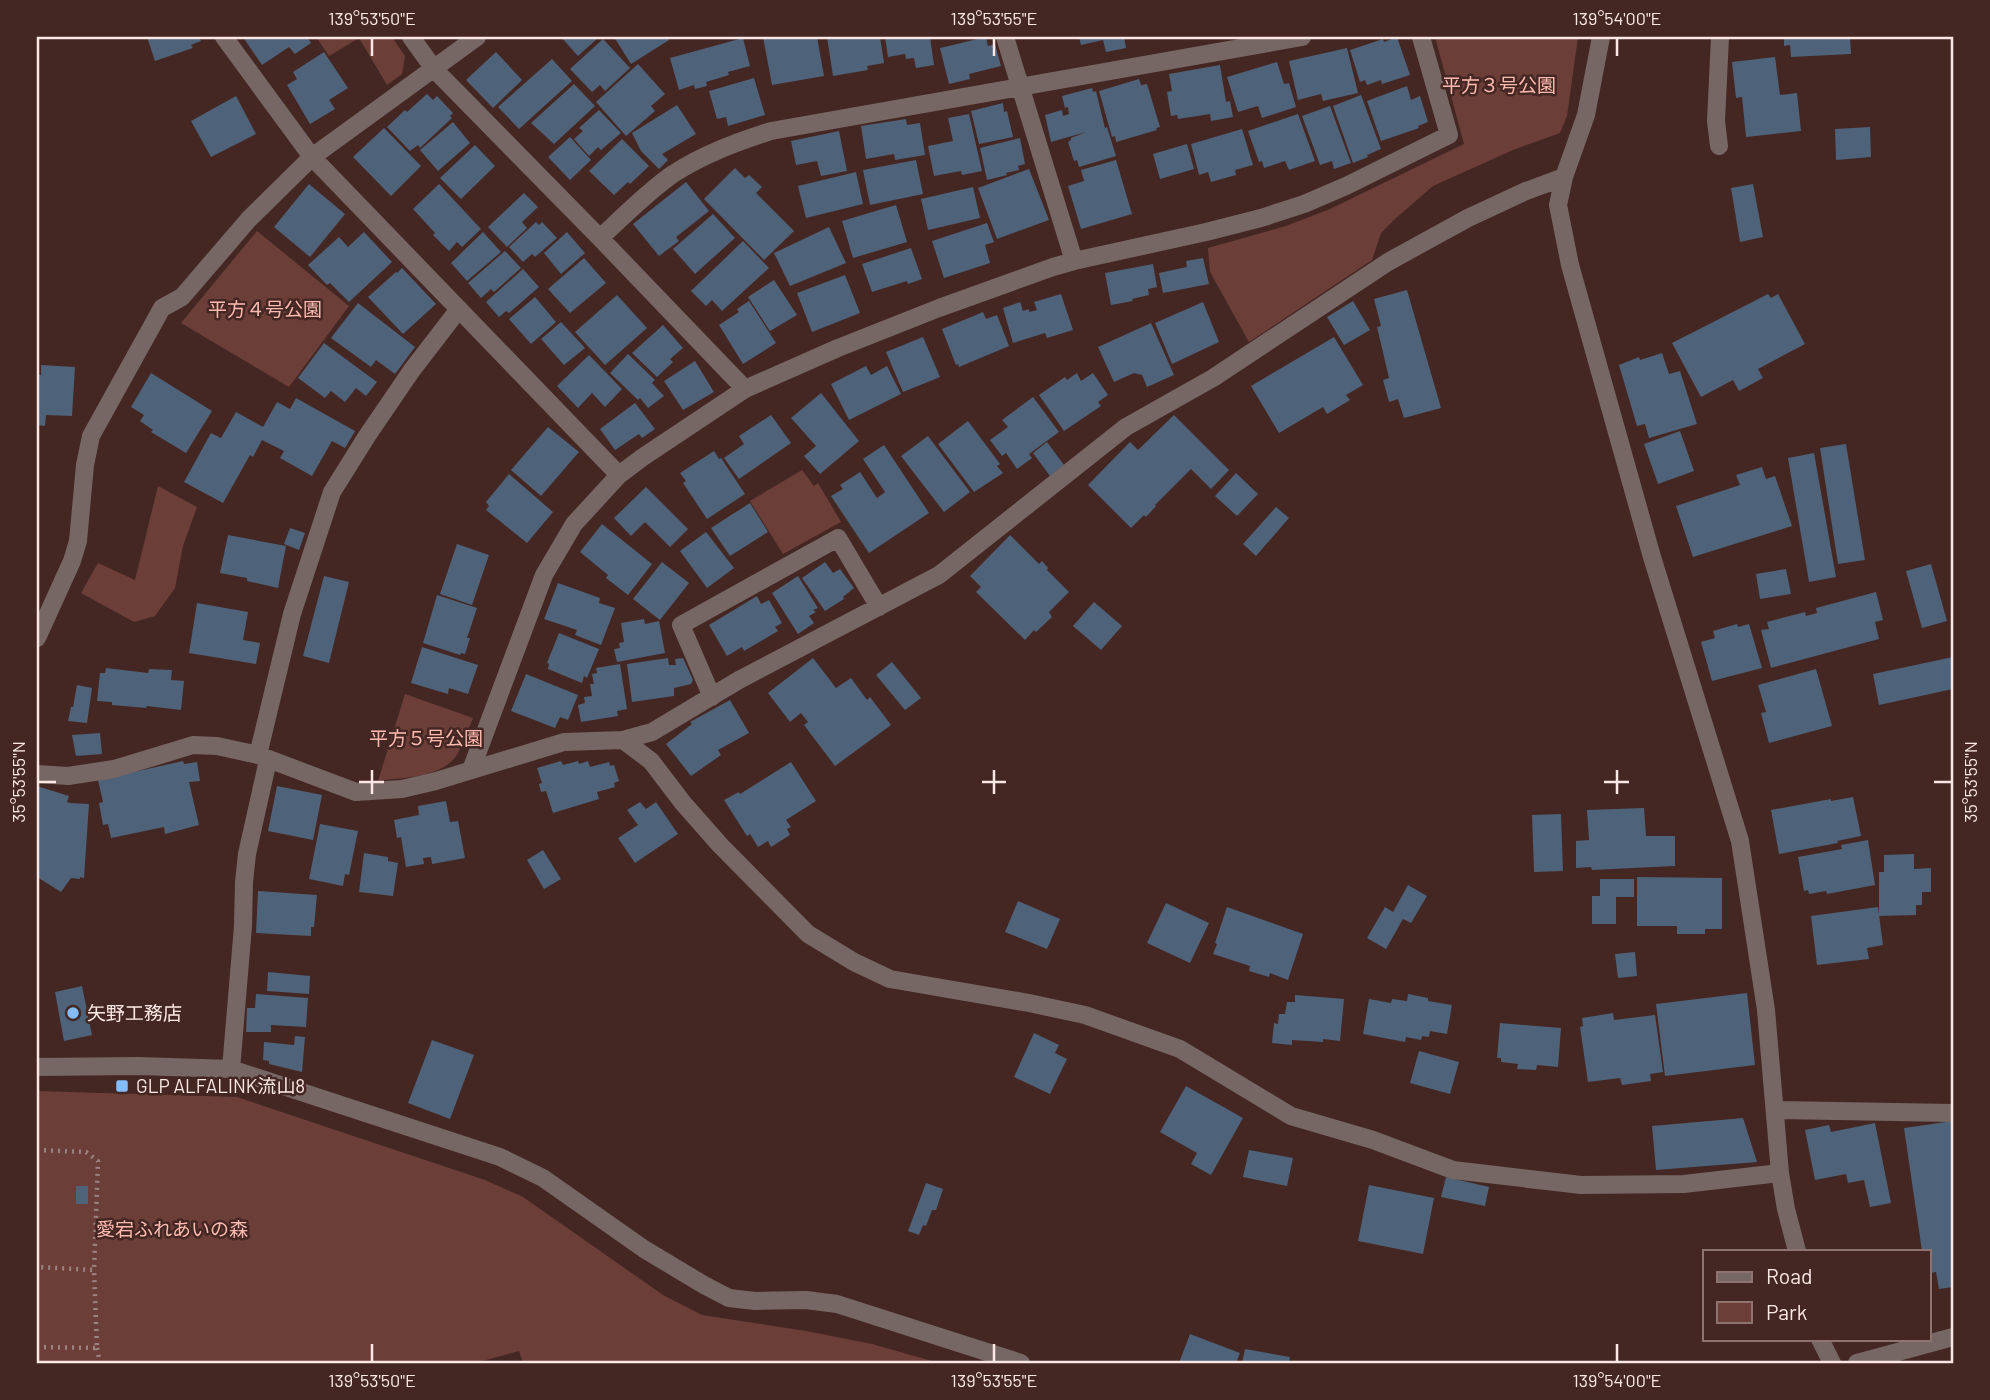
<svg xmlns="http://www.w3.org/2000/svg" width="1990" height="1400" font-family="Barlow,'Noto Sans JP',sans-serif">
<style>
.green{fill:#6c3e38}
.building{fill:#4e6279}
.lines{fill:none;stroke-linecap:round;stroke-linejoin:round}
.path{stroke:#9b8380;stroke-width:4.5;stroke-dasharray:2 5;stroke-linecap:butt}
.minor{stroke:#766765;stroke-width:18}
.ticks{fill:none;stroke:#fbe8e5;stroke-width:2.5}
.poi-dot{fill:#83bcfb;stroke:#442723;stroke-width:2.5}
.labels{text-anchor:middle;stroke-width:5;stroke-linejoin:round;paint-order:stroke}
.park-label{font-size:19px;fill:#fdbab0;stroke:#442723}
.poi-label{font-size:19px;fill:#fbe8e5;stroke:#442723;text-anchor:start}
.neatline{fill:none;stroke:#fbe8e5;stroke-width:2.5}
.ticks-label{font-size:18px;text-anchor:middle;fill:#fbe8e5}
</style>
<rect width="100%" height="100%" fill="#442723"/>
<path class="green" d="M316,37H392L405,56L402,74L387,85L359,38L329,56Z
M1435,37H1578L1567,116L1560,133L1513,150L1433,186L1395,219L1381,233L1372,260L1249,342L1210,272L1208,248L1286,226L1330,209L1464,144Z
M257,231L349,306L289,387L181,323Z
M802,470L814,486L818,483L841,522L783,554L750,501Z
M158,486L197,507L183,546L175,588L155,616L134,622L81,593L98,563L135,580Z
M405,694L473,718C468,729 464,742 458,753C444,778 403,777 378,781Z
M37,1091L237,1097L485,1180L523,1197L663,1295L702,1315L806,1331L872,1344L939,1363H523L519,1351L475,1363H37Z"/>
<path class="building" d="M147,37H199L201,41L191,45L193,48L155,61Z
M243,37H307L311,43L295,54L289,47L262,65Z
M561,37H599L578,56Z
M614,37H667L669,40L631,64Z
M763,37H817L824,76L772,85Z
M827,37H880L884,63L867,66L868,70L833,76Z
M885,37H930L934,65L916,68L914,58L906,59L905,54L888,57Z
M986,37L988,46L995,44L1001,66L969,74L970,79L949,84L940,48Z
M1079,37H1124L1126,48L1106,52L1103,40L1081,45Z
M1397,37L1410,75L1382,84L1381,80L1367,85L1365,80L1360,82L1350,50L1383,39L1384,42Z
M1784,37H1850L1851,54L1791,57L1790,45L1784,46Z
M743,38L750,66L728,72L729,75L706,82L707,86L695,89L694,85L679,90L670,58Z
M603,39L630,68L605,91L600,85L592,92L570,69Z
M1347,48L1358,93L1323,101L1321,94L1298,100L1289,61Z
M324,52L348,88L329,100L335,109L310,124L287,85L297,79L293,72Z
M496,52L522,80L493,108L466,80Z
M1775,57L1780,95L1797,93L1801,131L1746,137L1742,97L1736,98L1732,62Z
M552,59L572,81L519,129L498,107Z
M1277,62L1284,84L1289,83L1296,107L1262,118L1258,106L1238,112L1227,77Z
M638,64L665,94L651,106L655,111L626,136L596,102Z
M1220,65L1226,102L1230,101L1233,117L1211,121L1210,114L1178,119L1177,115L1171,116L1167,92L1172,91L1169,74Z
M754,78L765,115L728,126L726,117L717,119L709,91Z
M1139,79L1141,85L1147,84L1160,127L1156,128L1157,130L1116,142L1115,136L1112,137L1099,91Z
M574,84L595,106L554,144L531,123Z
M1407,86L1411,100L1420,96L1428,122L1418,126L1419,128L1381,141L1367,101Z
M1092,88L1093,92L1096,91L1105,128L1107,127L1116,156L1079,167L1077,160L1074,161L1068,142L1071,140V138L1086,132L1051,142L1045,115L1062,110L1063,116L1069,114L1068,107L1065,108L1062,96Z
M427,94L433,100L437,96L453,113L450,116L452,118L420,148L418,145L410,151L387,127L405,110L407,112Z
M1361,95L1381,149L1367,155L1368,157L1353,163L1333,106Z
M236,96L256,134L211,157L191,121Z
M1003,103L1004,112L1007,111L1013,137L979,144L971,111Z
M677,105L696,134L662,154L668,160L659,169L641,151L632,133Z
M1330,106L1351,163L1334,169L1332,161L1320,165L1302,116Z
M599,110L621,133L601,150L598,147L589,156L574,139L583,131L579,128Z
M969,114L982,171L962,175L961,171L934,176L928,146L953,141L948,118Z
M1298,114L1315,161L1289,170L1285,161L1264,168L1262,161L1259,162L1248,131Z
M906,119L907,125L920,123L925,155L895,160L894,154L866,159L861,126Z
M453,122L470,143L438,171L420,150Z
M1870,127L1871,157L1836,160L1835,129Z
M384,128L421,166L391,196L353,157Z
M1242,129L1253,165L1235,170L1236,175L1211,182L1208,172L1199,175L1191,144Z
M839,131L847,171L821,176L817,161L796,165L791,141Z
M570,137L591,160L570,180L548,157Z
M1020,138L1025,164L1018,166L1019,170L1006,173L1007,175L987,180L980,148Z
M622,139L649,166L630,184L628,182L614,195L589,171Z
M1187,144L1194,169L1160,179L1153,154Z
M475,145L495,166L461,199L440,178Z
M916,160L923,194L870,205L863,170Z
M1116,160L1132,214L1081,229L1068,186L1084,181L1081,170Z
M735,168L745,178L749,175L762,187L756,193L794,231L764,260L704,199Z
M1029,169L1049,220L997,239L978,188Z
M856,172L863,204L806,218L798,186Z
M686,182L709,211L676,237L679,241L659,256L633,224Z
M309,184L345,214L310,257L274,227Z
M439,184L481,229L462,247L457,242L449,251L433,235L435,233L413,209Z
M1753,184L1763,237L1740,242L1731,188Z
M973,187L980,218L928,230L921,199Z
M524,193L538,207L522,222L527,228L507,247L488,227Z
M896,205L907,242L853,258L842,221Z
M713,214L735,238L695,274L673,249Z
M536,222L539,225L542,222L557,238L535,257L532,254L523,262L509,247Z
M987,223L994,242L985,245L990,263L944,278L932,241Z
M829,227L846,263L790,286L774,253Z
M364,232L392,262L349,302L330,283L327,285L308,265L339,237L348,247Z
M483,232L501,252L467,281L451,263Z
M567,232L585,253L561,274L544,253Z
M743,241L769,268L722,311L712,300L706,306L691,291Z
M911,248L922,279L908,284L907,281L872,292L862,264Z
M505,251L521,268L494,292L491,289L481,298L468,283Z
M584,258L606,283L570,313L548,289Z
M1203,258L1209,284L1163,293L1159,273L1187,267L1186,261Z
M1153,264L1157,287L1148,289L1149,295L1132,299L1133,301L1111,305L1105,273Z
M402,268L436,304L403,334L368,297L396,272L397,273Z
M523,269L539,287L509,313L506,311L499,317L486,302Z
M845,275L860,313L812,332L797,293Z
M774,280L797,315L770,331L748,297Z
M1407,290L1441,408L1404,418L1398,399L1389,402L1383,380L1389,378L1377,327L1381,326L1374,299Z
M1061,294L1073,330L1047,338L1045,333L1013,343L1003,308L1020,302L1023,311L1029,309V312L1037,310L1034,302Z
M1768,294L1771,298L1778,294L1805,344L1758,369L1763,378L1739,391L1733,380L1701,397L1672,343Z
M617,295L647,328L605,365L575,332Z
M535,297L556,322L531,344L509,319Z
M749,301L776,343L743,364L719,325L739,312L737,309Z
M1353,301L1370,330L1344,345L1327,317Z
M1203,302L1219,342L1172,364L1155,323Z
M358,303L415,347L395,374L376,360L371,367L331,338Z
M983,312L986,319L997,315L1009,346L959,367L958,364L956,365L942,329Z
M561,322L585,348L564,365L541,339Z
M1151,323L1174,375L1147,387L1142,375L1134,373L1114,382L1098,347Z
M663,325L683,348L670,359L673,362L657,377L632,353Z
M923,337L940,377L903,392L886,352Z
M1334,337L1363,385L1346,395L1350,400L1327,414L1323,407L1279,433L1251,386Z
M324,343L377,382L366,396L356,388L345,402L331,391L325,398L298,378Z
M1662,353L1669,374L1680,371L1697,424L1649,438L1645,424L1637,426L1619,365L1639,357L1640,360Z
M628,354L655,380L652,383L664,396L648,408L640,398L638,400L610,373Z
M589,355L622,389L605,407L592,393L578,408L557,386Z
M695,361L714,392L683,410L664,381Z
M41,365L75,367L72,416L46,415L45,426L37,425V375H41Z
M866,366L871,375L887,366L901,394L849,420L831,384Z
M151,373L212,411L186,453L151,432L153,430L140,421L144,415L131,407Z
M1077,373L1081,381L1093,373L1108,395L1098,402L1101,406L1064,431L1039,395L1065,377L1067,380Z
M821,393L859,441L820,474L804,456L816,446L791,418Z
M1033,397L1059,432L1029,454L1032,458L1017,469L1006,453L1002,456L990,440L1008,427L1002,420Z
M296,398L355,431L345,448L332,441L312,476L280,458L284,451L262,440L253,457L250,455L223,503L184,482L211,433L221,438L236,412L263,427L277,402L290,409Z
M635,403L655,429L642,438L639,434L615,450L600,429Z
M771,415L791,443L739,479L724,458L744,444L739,436Z
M1174,415L1229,470L1211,489L1191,469L1155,505L1156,506L1146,517L1144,515L1131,528L1088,485L1130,442L1138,450Z
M968,421L1000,464L997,466L1003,473L974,492L938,444Z
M548,427L579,452L541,496L511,470Z
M1680,431L1694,471L1658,484L1644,444Z
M928,436L970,492L944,512L901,456Z
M1047,442L1064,465L1050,476L1033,453Z
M1846,444L1865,560L1838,564L1820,448Z
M884,445L929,513L869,553L831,496L843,489L840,485L860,472L877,498L885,492L863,459Z
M714,451L719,459L721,458L745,494L707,519L683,483L686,481L680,473Z
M1814,453L1836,577L1809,582L1788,458Z
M1762,467L1766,479L1775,476L1792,526L1693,557L1676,506L1740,485L1736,475Z
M1236,473L1258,494L1237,516L1215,496Z
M509,474L553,512L527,543L486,510L489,506L486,502Z
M646,487L688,529L670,547L645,522L631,536L614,518Z
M750,503L768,532L730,556L711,528Z
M1276,507L1289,518L1256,556L1243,544Z
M602,524L652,564L628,595L606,578L608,575L580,552Z
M290,528L305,533L299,550L284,544Z
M706,532L734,568L707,588L680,551Z
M228,535L286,546L278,588L247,581V578L220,573Z
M1010,535L1039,564L1042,561L1048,568L1047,570L1069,592L1049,612L1052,617L1036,632L1034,630L1025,640L976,592L981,587L970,576Z
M457,544L489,555L472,605L440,594Z
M662,562L689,583L660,620L633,599Z
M825,562L833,573L840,569L854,588L843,597L844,599L825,611L802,578Z
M1931,564L1947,621L1922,628L1906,571Z
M1786,569L1791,594L1760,599L1756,574Z
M324,576L349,582L329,663L303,656Z
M798,576L818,608L813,610L816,612L809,616L814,623L798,634L772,593Z
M558,583L600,598L599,603L615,608L601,645L575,635L577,630L544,619Z
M1876,592L1883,620L1875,622L1879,639L1771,668L1761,630L1769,629L1767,622L1805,612L1806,616L1817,613L1816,608Z
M437,595L477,608L467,638H470L465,654L461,653L460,655L423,643Z
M757,596L761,604L769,600L782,623L775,627L778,631L744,651L742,647L727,656L709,625Z
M1094,602L1122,626L1101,650L1073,626Z
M197,603L248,612L243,640L260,643L256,664L189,653Z
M644,619L645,624L659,621L665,653L617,662L614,649L620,648L619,643L624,642L621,623Z
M1737,624L1738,627L1749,624L1762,668L1712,681L1701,642L1715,638L1713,631Z
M559,633L599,649L587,678L584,676L582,683L548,669L549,664L547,663Z
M422,647L478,665L468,694L449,688L448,694L411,683Z
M1953,657V689L1879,705L1873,674Z
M668,658L669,665H676L675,659L683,658L693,680L691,684L674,688V696L632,702L627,664Z
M813,658L836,688L851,678L867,700L870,697L891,725L835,766L804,725L808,722L801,713L790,722L768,693Z
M892,662L921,698L905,710L876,675Z
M620,664L627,709L617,711L618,716L581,722L578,705L585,703L584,697L592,696L590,684H594L592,674L597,673L596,668Z
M106,668L148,673L149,669L172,670L171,680L184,681L181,710L147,706L146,708L112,705V702L97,701L100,673H105Z
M1816,669L1832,726L1769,743L1761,713L1766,712L1758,685Z
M526,674L578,695L568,720L560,717L555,728L511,711Z
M77,685L92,688L87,723L68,721L71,707H73Z
M730,700L749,733L718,750L721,755L691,776L666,744L692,724L690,722Z
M100,733L102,754L76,756L72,735Z
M183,761L184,764L197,762L200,781L189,782L199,825L165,834L164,827L111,838L108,824L103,825L99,803L103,802L98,780Z
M561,761L563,765L578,761L579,764L588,761L590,767L609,762L610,766L614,765L619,781L614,783L615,787L597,792L599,799L553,813L546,791L541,792L539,784L542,783L537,768Z
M791,762L816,801L786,820L791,827L787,829L790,835L771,847L768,841L758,847L750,834L747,836L724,800L739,792L740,794Z
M37,786L69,796L67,802L70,803L89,804L84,878L80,877V879L71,878L61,892L37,877Z
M277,786L322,795L313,840L268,831Z
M1853,797L1861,836L1837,841L1838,843L1779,854L1771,810L1831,799V801Z
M446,801L450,822L458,821L465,858L432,864L431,857L423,858L424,864L406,867L401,837L397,838L394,820L419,815L418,806Z
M640,802L646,809L656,802L678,834L635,863L618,838L638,825L627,810Z
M1644,808L1646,836H1675V866L1592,870L1591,867L1576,868V841L1589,840L1587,810Z
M1561,814L1563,871L1534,872L1532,815Z
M320,824L358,831L349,875L345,874L343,886L309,879Z
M1868,840L1875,885L1827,894L1826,891L1809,894L1808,890L1804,891L1798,857L1842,849L1841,845Z
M543,850L561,879L544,889L527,860Z
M364,853L388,857V861L398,863L393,896L359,892Z
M1914,854V869L1931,868V892H1922V905H1916V915L1879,916V872H1884V855Z
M1637,877L1722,878V929H1705V934H1677V926H1637Z
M1600,879H1634V897H1616V924H1592V896H1600Z
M1408,885L1427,896L1411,923L1403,919L1386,949L1367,938L1385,907L1393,912Z
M258,891L317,895L314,927H311V936L256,933Z
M1018,901L1060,919L1047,949L1005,932Z
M1166,903L1209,923L1190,963L1147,943Z
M1227,907L1303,934L1288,980L1270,973L1269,977L1249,971L1250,966L1213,954L1217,944L1215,943Z
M1878,907L1883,945L1867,948L1869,959L1817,965L1811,916Z
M1635,952L1637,976L1618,978L1615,954Z
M268,972L310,976L309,994L267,991Z
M82,986L92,1035L64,1041L55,992Z
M1747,993L1755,1065L1665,1076L1656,1004Z
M256,994L308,998L306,1027L271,1025V1032H246L247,1008H255Z
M1408,994L1428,998V1001L1452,1005L1447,1034L1430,1031L1429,1037L1422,1036L1421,1040L1406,1037L1405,1042L1363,1034L1369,999L1391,1003L1392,999L1407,1001Z
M1295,995L1344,999L1340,1041L1323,1039V1042L1292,1040V1045L1272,1043L1274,1023L1278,1024L1279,1014H1285L1287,1002H1295Z
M1613,1013L1614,1020L1655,1015L1663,1072L1650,1074L1651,1081L1622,1085L1620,1078L1588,1082L1580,1027L1583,1026L1582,1018Z
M1500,1023L1561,1028L1558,1067L1537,1065L1536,1070L1517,1069L1518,1064L1501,1062V1058H1497Z
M1034,1033L1059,1045L1055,1053L1067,1059L1050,1094L1014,1077Z
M295,1036L305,1037L302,1072L269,1064V1061L263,1060L264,1042L294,1045Z
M432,1040L474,1055L450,1119L408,1103Z
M1419,1051L1459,1062L1450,1094L1410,1083Z
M1186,1086L1243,1118L1211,1175L1191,1164L1197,1153L1160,1132Z
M1743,1118L1757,1162L1656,1170L1652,1126Z
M1953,1121V1287L1939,1289L1936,1272L1929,1273V1251H1922L1904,1128Z
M1875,1123L1891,1203L1870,1207L1864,1180L1848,1183L1846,1174L1815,1180L1805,1130L1829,1125L1831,1132Z
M1249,1150L1293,1158L1287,1186L1243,1177Z
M1446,1177L1489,1187L1485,1206L1441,1197Z
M926,1183L943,1189L936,1210H932L926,1226L923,1225L919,1235L908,1231Z
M1369,1185L1434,1198L1423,1254L1358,1241Z
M76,1186H88V1204H76Z
M1190,1334L1240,1353L1236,1363H1179Z
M1245,1349L1290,1357L1289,1363H1242Z"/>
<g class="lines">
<path class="path" d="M37,1150L86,1152L98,1161L94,1270L37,1267
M37,1347L97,1348L94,1270
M97,1348L100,1363"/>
<path class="minor" d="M224,37L312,157L619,475
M411,37L434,69L600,238L745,389
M1005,37L1074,261
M1601,37L1586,115L1564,177L1558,205L1570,265L1652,557L1740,841L1766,1010L1780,1173L1786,1209L1797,1251
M1719,146L1716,121L1720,37
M600,238C623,217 647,192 673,174C704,154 737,142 771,131L1302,37
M37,638L72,561L78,541L85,465L91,436L162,308L182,297L249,219L312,157L477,37
M712,697L681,625L838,538L879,607
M623,740L651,761L683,803L720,845L808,934L854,962L890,979L1029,1003L1085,1015L1180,1049L1291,1116L1373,1140L1453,1170L1581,1185L1684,1184L1780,1173
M258,755L292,614L332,492L367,436L412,370L459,309
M471,770L544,575L574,524L619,475L643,457L745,389L838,348L939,308L1053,267L1074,261L1206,232L1261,218L1304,204L1346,186L1449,135L1421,37
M37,774L68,776L114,769L193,745L217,746L258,755L356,792L402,789L436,781L564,742L623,740L652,732L739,680L939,575L1126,427L1213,378L1388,262L1468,218L1526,191L1564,177
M37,1067L139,1066L231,1069L500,1157L543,1178L644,1249L704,1285L729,1298L755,1301L806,1300L837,1304L1021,1363
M231,1069L243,926L244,882L247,854L268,760
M1775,1110L1953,1113
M1820,1339L1832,1363
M1857,1363L1953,1337"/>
</g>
<path class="ticks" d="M372,38V56M994,38V56M1617,38V56M372,770V794M994,770V794M1617,770V794M38,782H56M359,782H384M982,782H1006M1604,782H1629M1934,782H1952M372,1344V1362M994,1344V1362M1617,1344V1362"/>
<g class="poi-dot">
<circle cx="73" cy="1013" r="7"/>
<rect x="115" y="1079" width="14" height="14" rx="3.5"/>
</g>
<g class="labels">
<g class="park-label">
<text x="1499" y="92">平方３号公園</text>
<text x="265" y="316">平方４号公園</text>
<text x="426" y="745">平方５号公園</text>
<text x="172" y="1236">愛宕ふれあいの森</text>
</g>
<g class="poi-label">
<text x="87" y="1020">矢野工務店</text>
<text x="136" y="1093">GLP ALFALINK流山8</text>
</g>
</g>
<rect width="1990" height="1400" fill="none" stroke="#442723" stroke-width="77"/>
<rect x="1703" y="1250" width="228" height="91" fill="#442723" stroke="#8d7471" stroke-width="2"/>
<rect x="1717" y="1272" width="35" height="10" fill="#766765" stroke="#8d7471" stroke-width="2"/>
<text x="1766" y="1284" font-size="21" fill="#fbe8e5">Road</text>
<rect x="1717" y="1302" width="35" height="21" fill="#6c3e38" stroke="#8d7471" stroke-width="2"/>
<text x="1766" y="1320" font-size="21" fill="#fbe8e5">Park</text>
<rect x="38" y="38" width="1914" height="1324" class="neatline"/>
<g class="ticks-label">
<text x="372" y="25">139°53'50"E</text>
<text x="994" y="25">139°53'55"E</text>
<text x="1617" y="25">139°54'00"E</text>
<text transform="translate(19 782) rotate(-90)" y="6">35°53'55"N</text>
<text transform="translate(1971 782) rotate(-90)" y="6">35°53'55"N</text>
<text x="372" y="1387">139°53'50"E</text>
<text x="994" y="1387">139°53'55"E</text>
<text x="1617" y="1387">139°54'00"E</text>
</g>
</svg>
